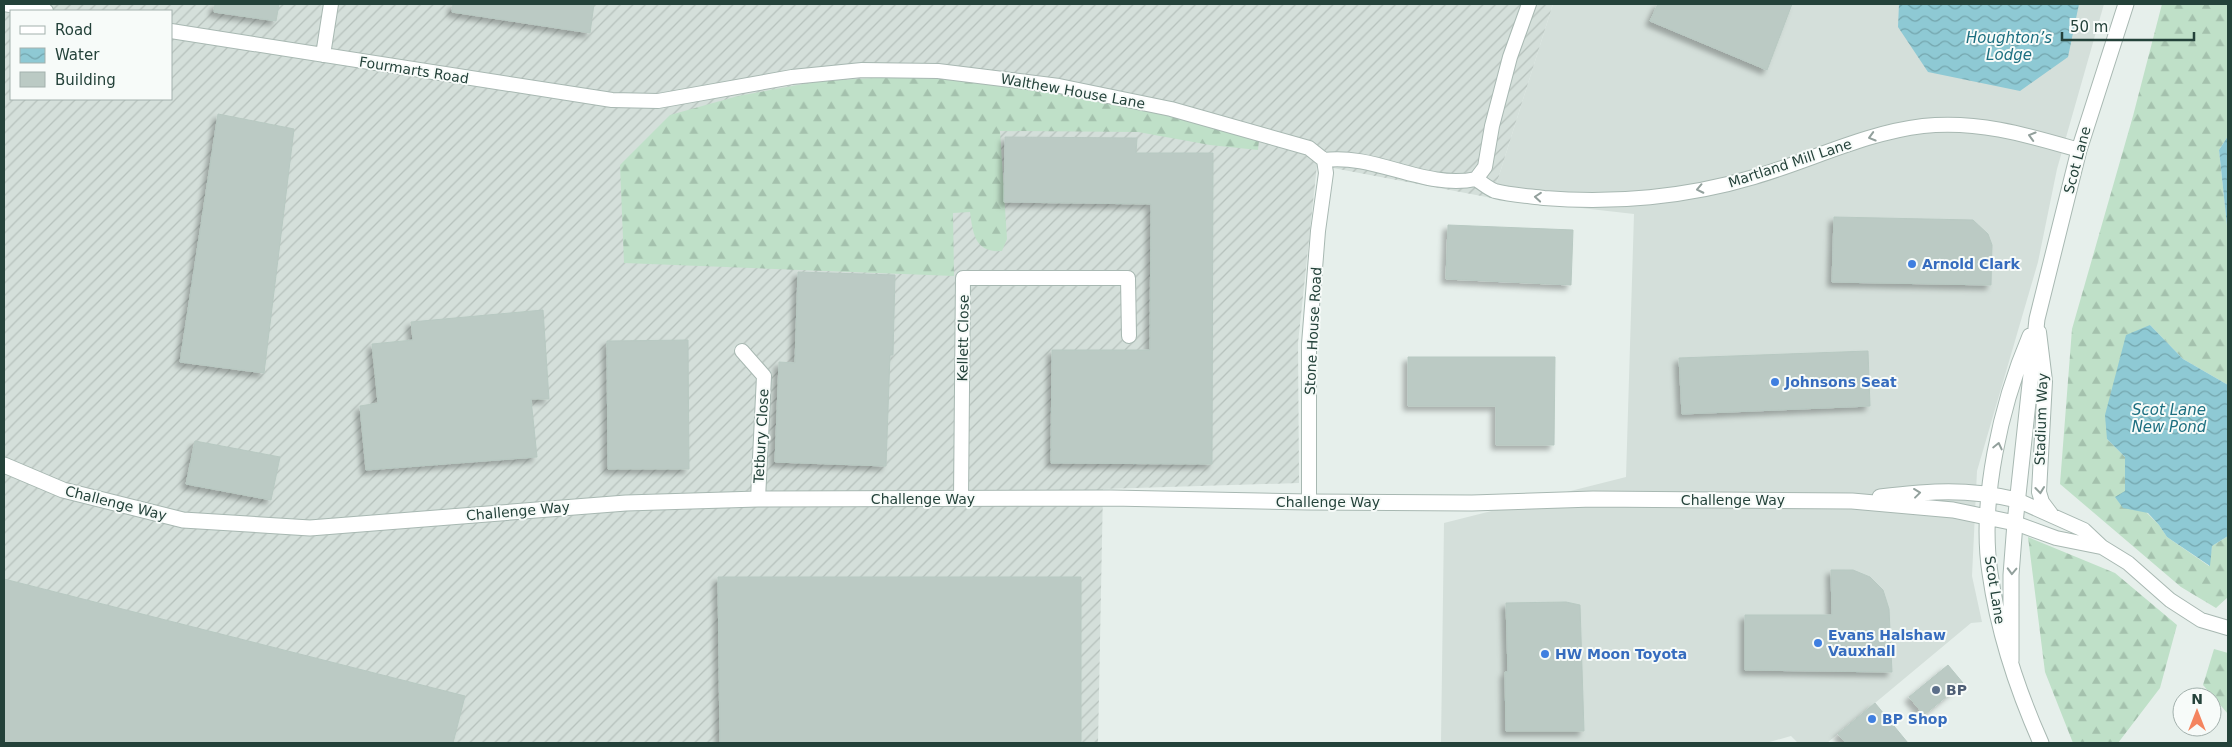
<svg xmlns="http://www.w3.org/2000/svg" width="2232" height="747" font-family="'DejaVu Sans',sans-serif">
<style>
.built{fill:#d4dfda}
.industrial{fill:url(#industrial-furrows);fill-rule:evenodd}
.forest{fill:url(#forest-firs)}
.water{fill:url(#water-waves)}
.building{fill:#bbcac4;stroke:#b8c9c2;filter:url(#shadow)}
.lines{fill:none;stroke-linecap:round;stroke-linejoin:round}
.minor-casing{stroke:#a8b8b2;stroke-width:16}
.tertiary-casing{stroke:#a8b8b2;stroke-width:17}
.minor{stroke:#fff;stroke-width:14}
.tertiary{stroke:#fff;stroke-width:15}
.oneway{stroke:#92a09c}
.shop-dot{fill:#3f7fe0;stroke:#f7fbf9;stroke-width:2}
.service-dot{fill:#5c6f8a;stroke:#f7fbf9;stroke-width:2}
.labels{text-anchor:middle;stroke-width:4;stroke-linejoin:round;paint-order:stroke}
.street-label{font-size:14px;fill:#24423a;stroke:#f7fbf9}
.shop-label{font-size:14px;font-weight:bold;fill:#366cbe;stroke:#f7fbf9;text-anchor:start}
.service-label{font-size:14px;font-weight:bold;fill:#4e5e75;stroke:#f7fbf9;text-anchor:start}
.water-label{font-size:15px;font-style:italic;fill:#1c6f80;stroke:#f7fbf9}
</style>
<defs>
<pattern id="industrial-furrows" width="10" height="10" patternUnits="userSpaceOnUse" patternTransform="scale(1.25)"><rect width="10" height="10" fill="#d4dfda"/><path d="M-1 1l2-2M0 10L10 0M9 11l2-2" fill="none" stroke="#b6c1bc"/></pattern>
<pattern id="forest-firs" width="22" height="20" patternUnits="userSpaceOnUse" patternTransform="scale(1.25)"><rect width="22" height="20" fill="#bfe0c8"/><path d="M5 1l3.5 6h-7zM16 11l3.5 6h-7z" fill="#a4c1ad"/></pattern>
<pattern id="water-waves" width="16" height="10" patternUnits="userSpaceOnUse" patternTransform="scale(1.25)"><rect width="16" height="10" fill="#8ec9d4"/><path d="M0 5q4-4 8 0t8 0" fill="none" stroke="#74a5ad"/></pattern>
<filter id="shadow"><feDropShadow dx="-4.5" dy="4.5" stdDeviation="2.5" flood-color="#0004"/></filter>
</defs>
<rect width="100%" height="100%" fill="#e6efeb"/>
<path class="built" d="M1553,4H2104L2057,169L2038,262L1977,471L1972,576L1982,622L1971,623L1827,743H1798L1791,736L1766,743H1441L1444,523L1626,477L1634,214L1492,198Z"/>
<path class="industrial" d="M4,4H1553L1492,198L1317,165L1298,343L1299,483L1103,489L1098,743H4ZM11,11H171V99H11Z"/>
<path class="forest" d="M2162,4H2228V136L2219,150L2228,235V385L2183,359L2150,325L2107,439L2125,457V491L2159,525L2167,537L2209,566L2212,546L2228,536V597L2216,608L2181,587L2060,484L2072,329L2133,116Z
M893,77L969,80L1048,91L1134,106L1259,140L1258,150L1210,145L1138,132L1000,131L1007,239L1002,251C975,253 973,234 970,212L953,213L954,276L624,263L620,165L670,115L738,96L820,81Z
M2028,537L2115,573L2177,625L2160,688L2118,743H2073L2045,672Z
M2214,649L2228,653V714L2203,685Z"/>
<path class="water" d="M1899,4H2079L2068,57L2020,91L1928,72L1898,27Z
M2228,136V235L2219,150Z
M2150,325L2183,359L2228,385V536L2212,546L2210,566L2167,537L2159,525L2148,513L2123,508L2115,497L2125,491V457L2107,439L2105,415L2126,335Z"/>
<path class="building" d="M215,4H279L276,21L214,12Z
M453,4H594L590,33L452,12Z
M1658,4H1792L1767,70L1650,21Z
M218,114L294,129L264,373L180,362Z
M1005,137L1137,138L1136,153H1213L1212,464L1051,463L1052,350H1150L1151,204L1004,202Z
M1834,217L1973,220L1988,234L1992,245L1991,285L1832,282Z
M1448,225L1573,230L1571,285L1446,279Z
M798,272L895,275L893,355H890L886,466L775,462L779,362L795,363Z
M543,310L549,399H531L537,457L366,470L360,406L378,403L372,344L413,340L411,322Z
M688,340L689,469H608L607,341Z
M1868,351L1870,406L1682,414L1679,358Z
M1408,357H1555L1554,445H1496V406H1408Z
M195,441L280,457L271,500L186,484Z
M1831,570H1853L1870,577L1883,590L1889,609L1892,672L1745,670V615H1832Z
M718,577H1081V743H720Z
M4,579L465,696L453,743H4Z
M1566,602L1580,605L1584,731H1506L1505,672H1508L1506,603Z
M1948,665L1963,683L1924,715L1909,697Z
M1875,703L1908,743H1846L1838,734Z"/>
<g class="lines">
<defs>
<path id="minor" d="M4,4L46,11
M171,31L612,100L658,101L792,77L862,70L938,71L1059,86L1171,109L1309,148L1324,160
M323,55L331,4
M1324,160C1375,153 1425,190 1476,179
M1476,179C1482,183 1489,189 1495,191C1511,195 1528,196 1544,198C1613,204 1687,197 1754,177C1810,161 1864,133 1923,126C1978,120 2027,135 2079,150
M1476,179L1485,167L1492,126L1510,57L1529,4
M2039,332L2045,381L2039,492L2042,502L2051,514
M742,351L764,376L758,499
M961,499L963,278H1128L1129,336
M2017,500L2084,530L2102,547L2128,563L2170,600L2201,620L2228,628
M1309,502V344L1318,231L1326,173L1324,160
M2015,523L2056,538L2101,547"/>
<path id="tertiary" d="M2030,336C2001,404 1979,500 1990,573C1998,631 2017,689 2041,743
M4,465L63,490L183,520L310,528L626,503L758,499L1111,498L1309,502L1472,503L1593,499L1852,501L1953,510L2015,523
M1880,497C1931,491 1966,488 2017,500
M2011,661V575L2015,523L2037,319L2079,150L2126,4"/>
</defs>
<use href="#minor" class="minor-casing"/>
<use href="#tertiary" class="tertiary-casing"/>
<use href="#minor" class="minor"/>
<use href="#tertiary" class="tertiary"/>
</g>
<defs><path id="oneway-chevron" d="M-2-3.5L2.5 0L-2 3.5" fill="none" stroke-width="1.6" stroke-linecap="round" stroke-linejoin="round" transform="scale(1.25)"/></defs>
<g class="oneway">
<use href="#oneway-chevron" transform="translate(2032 136) rotate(-164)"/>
<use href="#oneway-chevron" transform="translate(1872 137) rotate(164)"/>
<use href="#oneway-chevron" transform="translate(1700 189) rotate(168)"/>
<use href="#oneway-chevron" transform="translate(1538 197) rotate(-175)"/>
<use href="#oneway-chevron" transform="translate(1998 446) rotate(-77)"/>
<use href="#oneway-chevron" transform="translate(2040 490) rotate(84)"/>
<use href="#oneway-chevron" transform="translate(1917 493) rotate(-7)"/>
<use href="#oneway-chevron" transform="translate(2012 571) rotate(92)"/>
</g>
<g class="shop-dot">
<circle cx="1912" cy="264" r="5"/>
<circle cx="1775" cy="382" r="5"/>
<circle cx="1818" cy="643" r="5"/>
<circle cx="1545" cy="654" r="5"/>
<circle cx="1872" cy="719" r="5"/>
</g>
<circle class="service-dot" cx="1936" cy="690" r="5"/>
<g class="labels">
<g class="street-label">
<text transform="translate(414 70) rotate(9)" y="5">Fourmarts Road</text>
<text transform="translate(1073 91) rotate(10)" y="5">Walthew House Lane</text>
<text transform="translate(2077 160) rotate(-75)" y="5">Scot Lane</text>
<text transform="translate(1790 163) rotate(-18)" y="5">Martland Mill Lane</text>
<text transform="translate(1313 331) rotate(-87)" y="5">Stone House Road</text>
<text transform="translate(963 338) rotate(-89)" y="5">Kellett Close</text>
<text transform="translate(2041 419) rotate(-88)" y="5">Stadium Way</text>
<text transform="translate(761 436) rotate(-87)" y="5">Tetbury Close</text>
<text x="923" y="504">Challenge Way</text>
<text x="1733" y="505">Challenge Way</text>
<text x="1328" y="507">Challenge Way</text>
<text transform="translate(116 503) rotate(14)" y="5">Challenge Way</text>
<text transform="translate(518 511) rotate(-5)" y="5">Challenge Way</text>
<text transform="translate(1995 590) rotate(81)" y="5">Scot Lane</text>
</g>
<g class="shop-label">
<text x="1922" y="269">Arnold Clark</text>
<text x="1785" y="387">Johnsons Seat</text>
<text x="1828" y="640">Evans Halshaw<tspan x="1828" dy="16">Vauxhall</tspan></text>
<text x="1555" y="659">HW Moon Toyota</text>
<text x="1882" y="724">BP Shop</text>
</g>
<g class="service-label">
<text x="1946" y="695">BP</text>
</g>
<g class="water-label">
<text x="2009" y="43">Houghton’s<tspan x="2009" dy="17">Lodge</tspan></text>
<text x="2169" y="415">Scot Lane<tspan x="2169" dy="17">New Pond</tspan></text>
</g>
</g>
<rect width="2232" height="747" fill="none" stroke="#24423a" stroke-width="10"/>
<rect x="10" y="10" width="162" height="90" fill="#f7fbf9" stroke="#a3b1ad"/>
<rect x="20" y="26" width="25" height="8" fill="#ffffff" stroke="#a3b1ad"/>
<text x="55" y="35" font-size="15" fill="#24423a">Road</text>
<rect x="20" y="48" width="25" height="15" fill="url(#water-waves)" stroke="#a3b1ad"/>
<text x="55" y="60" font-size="15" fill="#24423a">Water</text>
<rect x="20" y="72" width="25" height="15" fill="#bbcac4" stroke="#a3b1ad"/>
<text x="55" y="85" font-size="15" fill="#24423a">Building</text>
<g transform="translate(2197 712)"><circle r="24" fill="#f7fbf9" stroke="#a3b1ad"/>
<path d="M0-4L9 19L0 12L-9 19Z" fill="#f4845f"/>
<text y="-8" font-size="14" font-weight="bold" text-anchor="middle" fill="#24423a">N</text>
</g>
<path d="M2062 32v8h132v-8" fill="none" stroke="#24423a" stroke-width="2.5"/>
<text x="2070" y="32" font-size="15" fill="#24423a" stroke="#f7fbf9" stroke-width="4" paint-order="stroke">50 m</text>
</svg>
